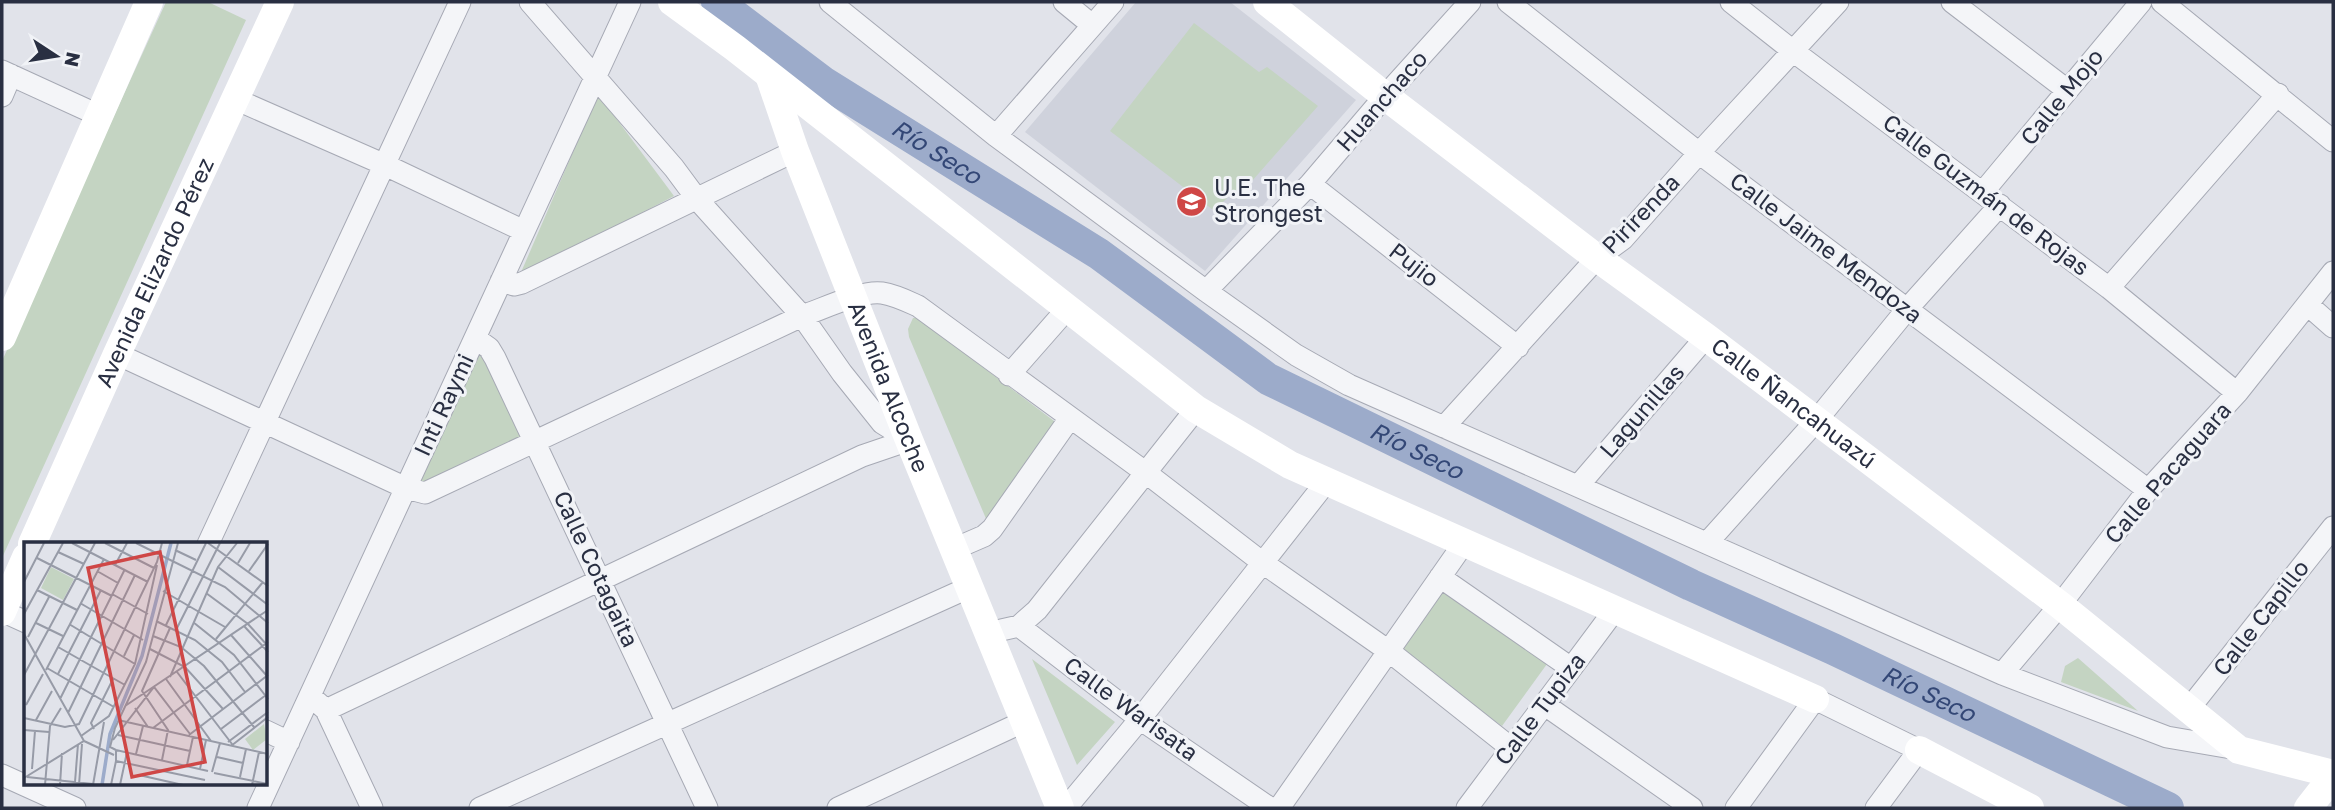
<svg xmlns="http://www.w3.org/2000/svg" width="2335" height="810" font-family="'Golos Text',sans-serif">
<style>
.built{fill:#cfd2dc}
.green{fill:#c4d4c2}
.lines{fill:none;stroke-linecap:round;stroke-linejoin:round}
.river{stroke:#9cabca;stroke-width:32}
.street-casing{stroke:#a6a9b4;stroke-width:23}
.street{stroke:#f4f5f8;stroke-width:21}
.secondary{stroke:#fff;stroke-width:28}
.labels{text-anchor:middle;stroke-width:6;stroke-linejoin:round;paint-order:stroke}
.street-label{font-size:23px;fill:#292f42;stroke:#f1f3f7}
.poi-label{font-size:23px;fill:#292f42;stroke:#f1f3f7;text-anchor:start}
.water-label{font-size:24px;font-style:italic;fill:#334776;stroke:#f1f3f7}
.inset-river{fill:none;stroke:#9cabca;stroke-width:3.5}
.inset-road{fill:none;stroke:#979ba7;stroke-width:2}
.view{fill:#cf4746;fill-opacity:0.15;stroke:#cf4746;stroke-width:3.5}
.inset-edge{fill:none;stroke:#292f42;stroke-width:3.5}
</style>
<rect width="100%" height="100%" fill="#e1e3ea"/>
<path class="built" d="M1136,2H1230L1356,100L1205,271L1025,132Z"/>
<path class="green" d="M166,2H208L246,20L2,558V361Z
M1194,23L1259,72L1267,67L1318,106L1237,198L1232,193L1221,204L1226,211L1221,216L1110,131Z
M598,94L674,196L519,277Z
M913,318H918L1058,424L987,521L909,337L908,329Z
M481,346L523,436L415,488Z
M1441,587L1547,664L1502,726L1396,649Z
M2078,658L2138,711L2061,682L2065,666Z
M1032,659L1115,722L1077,765Z"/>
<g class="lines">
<path class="river" id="s1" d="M717,2L823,82L1099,254L1268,379L1691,585L1833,649L2168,808"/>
<defs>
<path id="street" d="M530,2L674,168L697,199L802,316L842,373L882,423L909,440
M830,2L996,136L1206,291L1296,355L1349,385L2002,674L2167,737L2237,749
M1064,2L1092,25
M1508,2L1699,153L2148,490
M1731,2L1793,51L2109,288L2237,393
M1952,2L2067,90
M2162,2L2333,141
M2,71L98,115
M2,96L11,75
M235,99L383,164L524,231
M996,136L1113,2
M1310,184L1518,347
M1983,192L2141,2
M501,281L514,285L522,283L795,151
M2109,288L2278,94
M1206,291L1310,184L1385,96L1470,2
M2308,305L2333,327
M475,338L489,348L495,358L707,808
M117,354L406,488L425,493L802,316C823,309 861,290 882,293C895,295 907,301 918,306L1145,472L1263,563L1390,652L1511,748
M1009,375L1067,309
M1444,427L1597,258L1623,239L1699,153L1838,2
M1578,486L1706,337
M1707,543L1816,421L1908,308L2000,205
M208,544L460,2
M954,549L984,536L992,529L1070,418
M1440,577L1571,668
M2,611L26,622
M1019,626L1037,610L1196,409
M988,633L1019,626L1140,719L1270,808
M2002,674L2060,605L2148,490L2237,393L2333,272
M317,702L326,710L372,808
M1545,705L1692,808
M326,710L862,456L909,440
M2188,710L2333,527
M266,731L289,742
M2,775L75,808
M258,808L630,2
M480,808L970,587
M838,808L1025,721
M1066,808L1140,719L1327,481
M1279,808L1464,543
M1467,808L1614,611
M1736,808L1815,699L1919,750L1876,808"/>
</defs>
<use href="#street" class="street-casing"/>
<use href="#street" class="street"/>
<g class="secondary">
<path d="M672,2L735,48L1196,409L1290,465L1815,699"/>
<path id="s2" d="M1267,2L1385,96L1597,258L1706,337L2060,605L2239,750L2333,774"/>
<path id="s3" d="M770,78L795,151L909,440L1060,808"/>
<path d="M2,337L149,2"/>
<path id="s4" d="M32,544L117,354L280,2"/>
<path d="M2,612L26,557"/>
<path d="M1919,750L2030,808"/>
<path d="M2308,808L2333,776"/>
</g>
</g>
<defs>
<symbol id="school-disc" viewBox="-11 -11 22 22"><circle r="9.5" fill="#cf4746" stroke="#f1f3f7"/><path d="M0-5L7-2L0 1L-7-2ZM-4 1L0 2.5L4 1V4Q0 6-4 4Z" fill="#fff"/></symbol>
</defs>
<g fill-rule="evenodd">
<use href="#school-disc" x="1174" y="184" width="35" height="35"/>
</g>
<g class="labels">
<g class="street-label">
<text transform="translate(2062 97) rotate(-51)" y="8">Calle Mojo</text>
<text transform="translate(1382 101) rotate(-49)" y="8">Huanchaco</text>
<text transform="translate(1986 195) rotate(37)" y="8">Calle Guzmán de Rojas</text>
<text transform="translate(1641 214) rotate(-46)" y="8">Pirirenda</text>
<text transform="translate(1826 248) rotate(37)" y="8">Calle Jaime Mendoza</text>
<text transform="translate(1414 265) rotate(38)" y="8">Pujio</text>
<text dy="8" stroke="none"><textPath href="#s4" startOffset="298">Avenida Elizardo Pérez</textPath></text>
<text dy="8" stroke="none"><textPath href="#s3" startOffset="331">Avenida Alcoche</textPath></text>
<text dy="8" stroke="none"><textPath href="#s2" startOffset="662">Calle Ñancahuazú</textPath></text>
<text transform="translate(444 405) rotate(-65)" y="8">Inti Raymi</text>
<text transform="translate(1642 411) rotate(-49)" y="8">Lagunillas</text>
<text transform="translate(2168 473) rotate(-49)" y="8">Calle Pacaguara</text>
<text transform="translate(596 569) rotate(65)" y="8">Calle Cotagaita</text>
<text transform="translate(2261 618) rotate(-52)" y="8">Calle Capillo</text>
<text transform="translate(1131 709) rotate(36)" y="8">Calle Warisata</text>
<text transform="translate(1540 709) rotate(-53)" y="8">Calle Tupiza</text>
</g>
<g class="poi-label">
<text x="1214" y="196">U.E. The<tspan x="1214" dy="26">Strongest</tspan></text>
</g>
<g class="water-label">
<text dy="8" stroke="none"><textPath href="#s1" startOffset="266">Río Seco</textPath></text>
<text dy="8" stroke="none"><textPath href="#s1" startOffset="833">Río Seco</textPath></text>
<text dy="8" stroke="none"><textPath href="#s1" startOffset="1400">Río Seco</textPath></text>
</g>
</g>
<g transform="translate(24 542)">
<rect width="243" height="243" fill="#e1e3ea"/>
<path d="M27,25L50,37L39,58L17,46ZM240,182L243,197L229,208L221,197Z" fill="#c4d4c2"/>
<path class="inset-river" d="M78,243L86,192L118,114L147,1"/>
<path class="inset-road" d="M48,1L124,40M81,1L130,26M112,1L201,45L244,81M184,1L244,44M151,8L172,18M34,10L60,22M13,16L88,54M214,21L226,1M91,23L103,1M194,25L244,63M73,29L94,41M225,29L244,2M0,40L20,1M13,48L53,68M139,49L201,85M182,51L224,82L243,103M88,52L124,72M56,61L119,98M0,72L39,1M132,79L171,98L198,120L221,150M169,80L210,113L244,157M12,81L39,94M45,82L111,122M142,83L182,1M220,84L244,110M152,88L196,1M0,92L60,199M207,93L243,134M129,94L157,105L180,124L230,185M4,95L25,55M192,97L239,40M34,105L101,143M126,107L161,125L199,167M100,114L110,93M23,126L90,165M22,128L80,17M153,130L208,202M34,132L77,48M0,133L71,1M146,135L194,25L213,1M142,137L187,199M36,157L101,27M2,163L19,132M101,164L244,68M111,166L124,185M44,171L111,33M0,176L41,185L55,182L133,20L138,1M12,178L28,149M94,178L244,212M129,186L244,100M70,187L67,181L89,137M197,187L242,153M0,188L25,190M94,193L166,209M165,193L244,133M57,194L85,174L111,122L133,23M89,198L130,145L166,192M204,200L244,170M207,204L244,175M92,208L86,205L91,186L122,120L154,1M112,212L119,184M193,215L219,221M138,218L144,188L118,149L146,86M163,223L169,195M8,227L11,189M176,227L182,198M188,230L196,201M190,231L244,242M115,233L159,243M3,235L69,242M216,235L222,207M0,236L60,199L90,213M181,238L92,219V208L184,229M51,240L54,202M21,243L26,184L37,166M36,243L38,211M55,243L58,202M69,243L80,180M87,243L92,219M96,243L103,210M228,243L235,210"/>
<path class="view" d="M136,10L181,220L108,235L64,26Z"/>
<rect width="243" height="243" class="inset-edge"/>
</g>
<rect width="2335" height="810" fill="none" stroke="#292f42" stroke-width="7"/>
<g transform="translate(56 56) rotate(102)" stroke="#f1f3f7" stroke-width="5" paint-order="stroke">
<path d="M0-5L12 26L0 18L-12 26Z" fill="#292f42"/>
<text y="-10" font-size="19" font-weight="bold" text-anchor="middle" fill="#292f42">N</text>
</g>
</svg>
